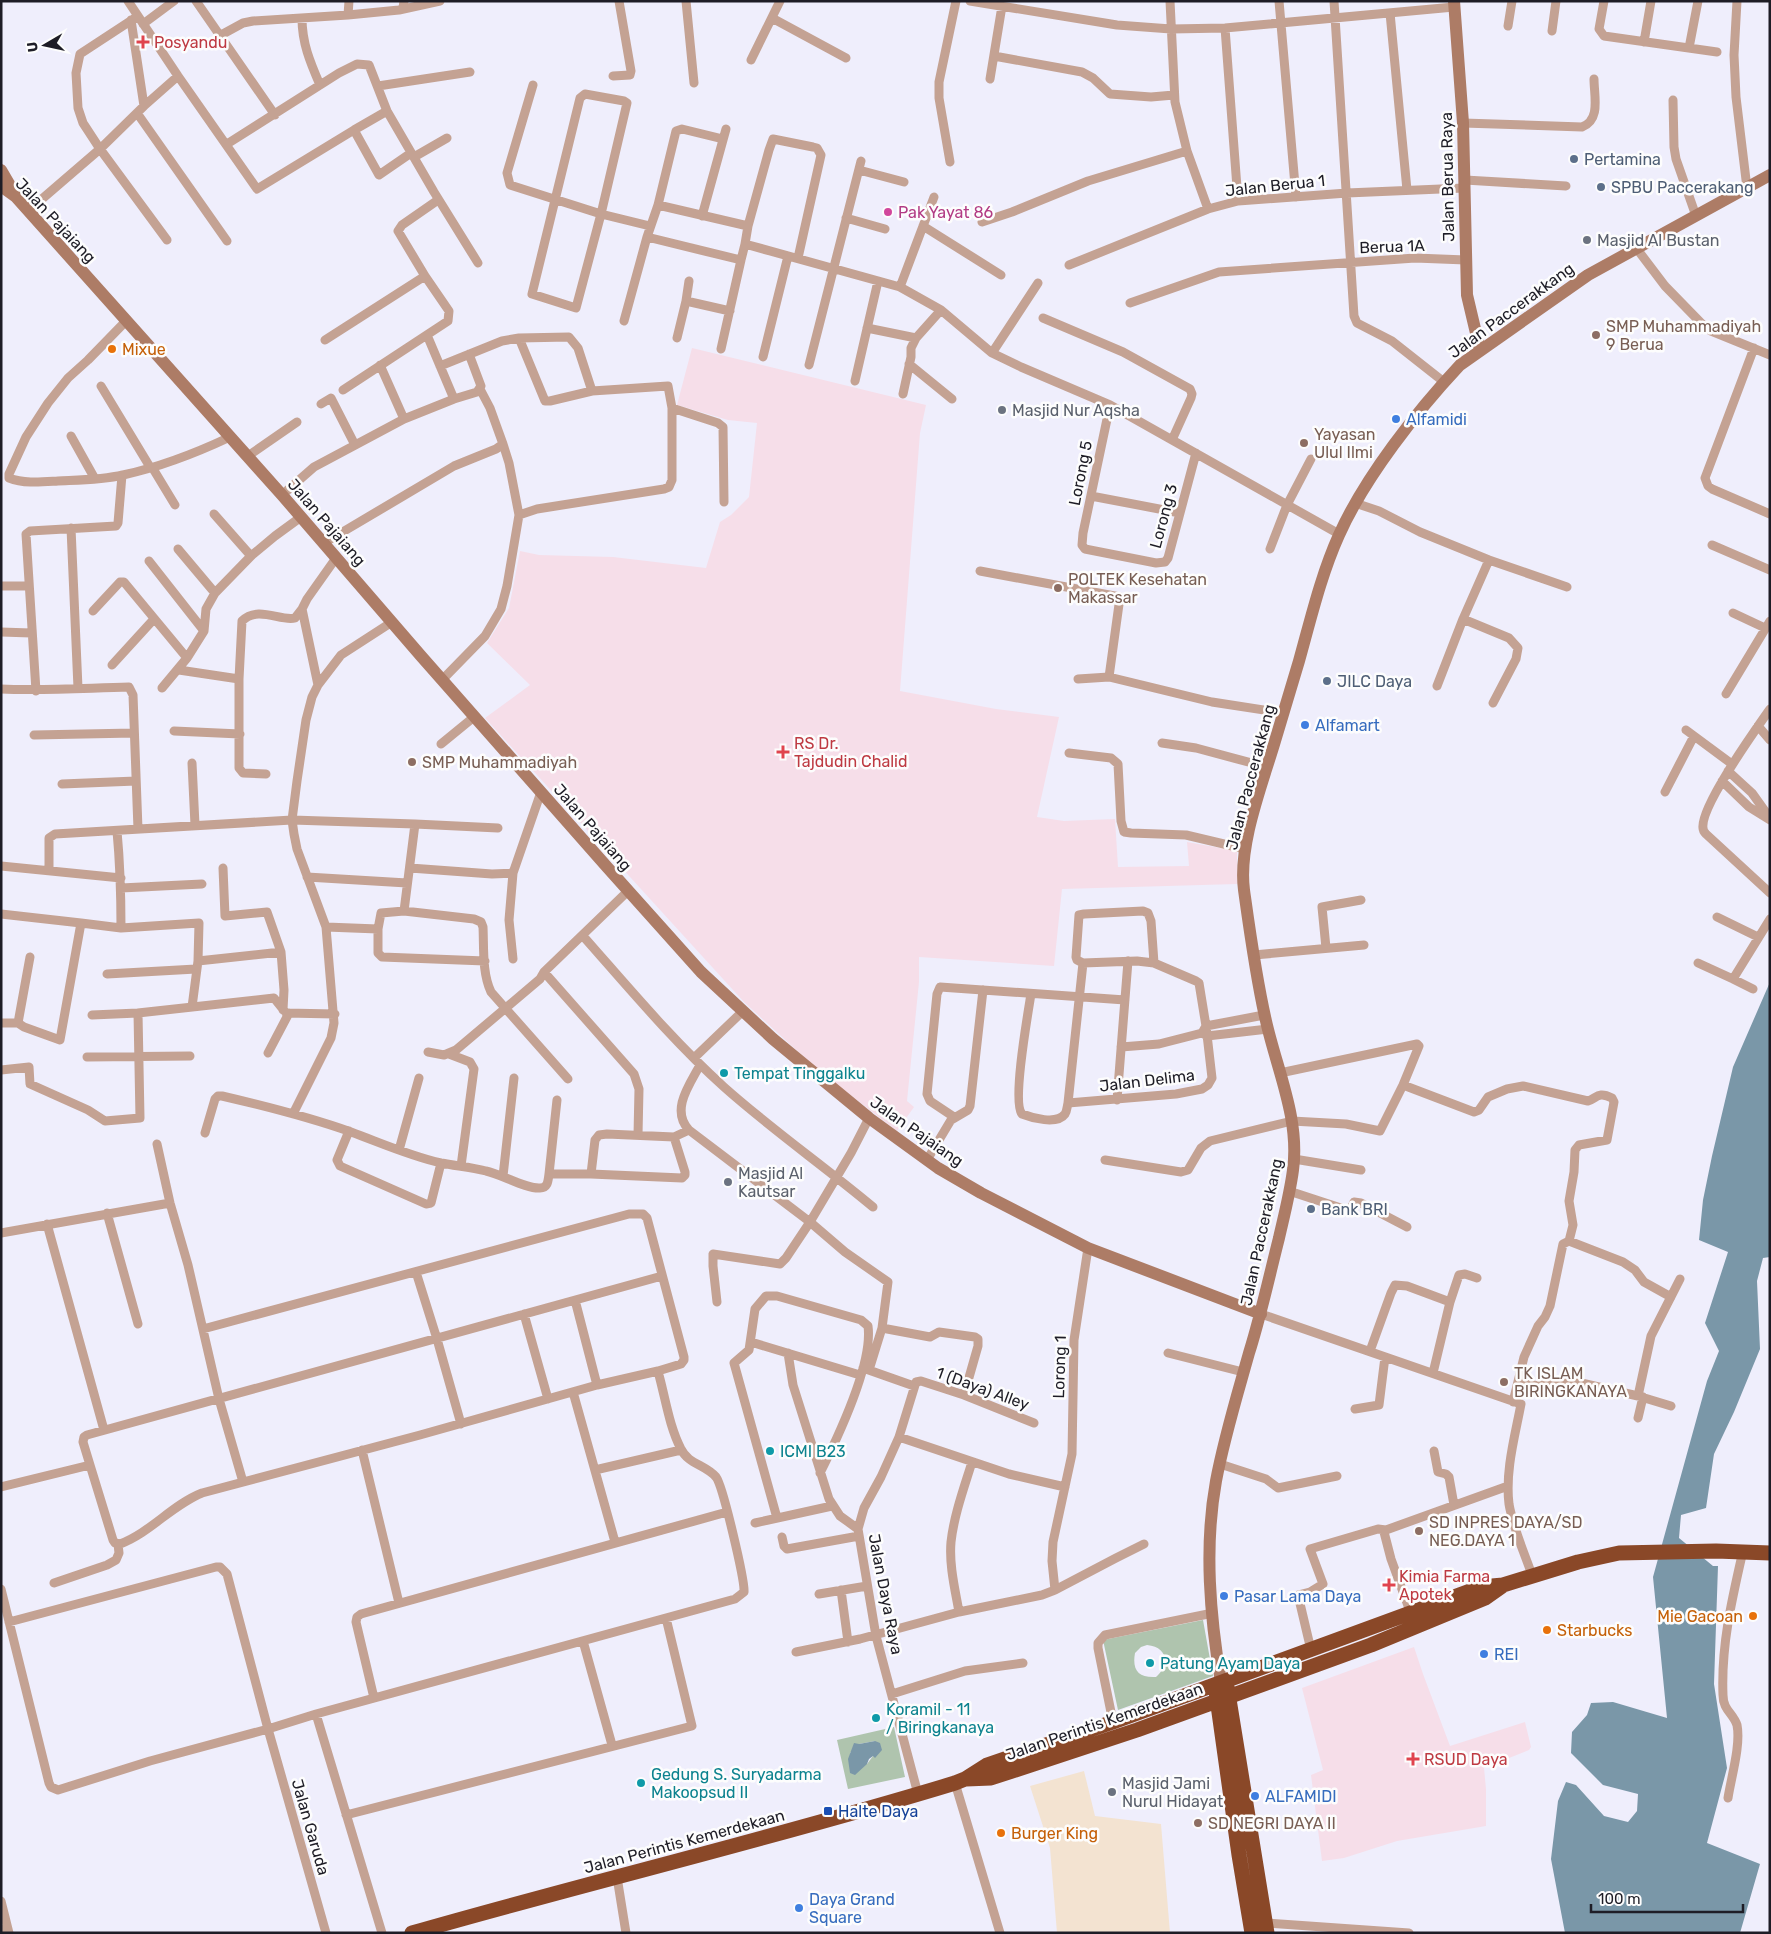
<svg xmlns="http://www.w3.org/2000/svg" width="1771" height="1934" font-family="Rubik,sans-serif">
<style>
.industrial{fill:#f3e3d1}
.medical{fill:#f6dee9}
.green{fill:#afc4ae;fill-rule:evenodd}
.water{fill:#7a97a8}
.lines{fill:none;stroke-linecap:round;stroke-linejoin:round}
.street{stroke:#c4a293;stroke-width:9}
.secondary{stroke:#ad7c66;stroke-width:12}
.highway{stroke:#8a4828;stroke-width:15}
.health-dot{fill:#e0444e;stroke:#fdfdfd;stroke-width:2}
.service-dot{fill:#5c6f8a;stroke:#fdfdfd;stroke-width:2}
.hotel-dot{fill:#d1479c;stroke:#fdfdfd;stroke-width:2}
.worship-dot{fill:#6b7280;stroke:#fdfdfd;stroke-width:2}
.education-dot{fill:#8d6e63;stroke:#fdfdfd;stroke-width:2}
.food-dot{fill:#e8710a;stroke:#fdfdfd;stroke-width:2}
.shop-dot{fill:#3f7fe0;stroke:#fdfdfd;stroke-width:2}
.culture-dot{fill:#0f9aa8;stroke:#fdfdfd;stroke-width:2}
.transit-dot{fill:#1a4fb4;stroke:#fdfdfd;stroke-width:2}
.labels{text-anchor:middle;stroke-width:5;stroke-linejoin:round;paint-order:stroke}
.health-label{font-size:16px;fill:#be3a42;stroke:#fdfdfd;text-anchor:start}
.service-label{font-size:16px;fill:#4e5e75;stroke:#fdfdfd;text-anchor:start}
.street-label{font-size:16px;fill:#1e1d26;stroke:#fdfdfd}
.hotel-label{font-size:16px;fill:#b23c85;stroke:#fdfdfd;text-anchor:start}
.worship-label{font-size:16px;fill:#5b616d;stroke:#fdfdfd;text-anchor:start}
.education-label{font-size:16px;fill:#785e54;stroke:#fdfdfd;text-anchor:start}
.food-label{font-size:16px;fill:#c56008;stroke:#fdfdfd;text-anchor:start}
.shop-label{font-size:16px;fill:#366cbe;stroke:#fdfdfd;text-anchor:start}
.culture-label{font-size:16px;fill:#0d838f;stroke:#fdfdfd;text-anchor:start}
.transit-label{font-size:16px;fill:#164399;stroke:#fdfdfd;text-anchor:start}
</style>
<rect width="100%" height="100%" fill="#efeefc"/>
<path class="industrial" d="M1084,1771L1095,1816L1161,1824L1170,1933H1057L1050,1848L1030,1786Z"/>
<path class="medical" d="M692,348L926,405L920,433L900,691L996,709L1059,717L1037,817L1064,821L1115,819L1118,867L1189,866L1187,842L1237,851V884L1062,889L1054,966L919,957V982L907,1101L914,1107L897,1131L818,1070L744,1002L485,718L530,685L487,643L509,608L520,551L539,555L613,557L706,568L720,522L731,515L749,497L757,423L728,420L677,405Z
M1414,1647L1423,1674L1450,1746L1525,1722L1531,1747L1529,1750L1484,1768L1486,1789V1826L1397,1841L1344,1858L1322,1861L1311,1775L1323,1770L1302,1688Z"/>
<path class="green" d="M1203,1620L1213,1676L1118,1710L1103,1640ZM1147,1645C1168,1647 1170,1665 1156,1677C1138,1678 1132,1670 1135,1653L1141,1647Z
M894,1727L905,1777L848,1789L837,1740ZM875,1741L873,1756L867,1764L850,1753L859,1744Z"/>
<path class="water" d="M1770,982V1257L1763,1258L1757,1281L1760,1349L1734,1412L1714,1454L1706,1508L1681,1515L1679,1538L1713,1566H1718L1714,1684L1727,1768L1707,1843L1760,1864L1740,1933H1565L1551,1859L1558,1801L1566,1782L1576,1785L1604,1816L1628,1822L1637,1811L1638,1794L1603,1785L1571,1753L1572,1732L1587,1715L1591,1703L1613,1702L1667,1718L1653,1577L1707,1381L1719,1351L1705,1323L1728,1252L1699,1240L1703,1200L1712,1156L1733,1067Z
M875,1741L880,1743L882,1750L875,1758L873,1756L869,1759L867,1764L855,1775L850,1773L848,1759L854,1743L859,1744Z"/>
<g class="lines">
<path class="street" d="M128,1L178,76L257,189L354,130L387,111
M196,1L275,115
M686,1L694,83
M970,1L1117,25L1171,29L1225,28L1454,7
M1170,1L1175,102L1187,151L1208,209
M1279,1L1296,197
M1334,1L1354,316L1357,323L1392,341L1444,382
M1604,1L1599,29L1604,36L1717,52
M1737,1L1734,55L1736,97L1747,188
M399,10L440,1
M1390,13L1407,190
M348,15L399,10L403,8L404,1
M138,16L80,54L76,73L78,108L83,123L100,149L167,240
M302,18C302,43 310,62 320,85
M772,18L846,58
M131,20L144,106
M143,24L174,1
M1508,26L1512,1
M1225,28L1238,201
M1552,31L1556,1
M221,35L243,23L253,21L348,15L349,1
M1644,42L1651,1
M1689,48L1698,1
M994,56L1082,72L1093,78L1110,94L1151,97L1174,95
M751,60L780,1
M613,76L630,75L631,71L619,1
M990,79L1002,6
M533,85L507,173L510,185L601,214L650,226
M378,86L470,72
M585,94L624,101L627,103L601,214L576,308L532,294L580,98Z
M1673,100L1674,147L1676,159L1696,216
M137,113L227,241
M1463,123L1582,127C1601,120 1594,96 1594,79
M354,130L379,175L411,153
M227,144L339,73L357,64L369,65L387,111L434,192L478,263
M414,157L447,138
M950,162L939,98V82L956,1
M859,170L904,182
M1465,180L1566,186
M658,205L676,131L682,129L723,139
M28,211L100,149L144,106L178,76
M702,216L726,129
M846,218L885,229
M982,222L1012,212L1088,181L1187,151
M748,226L658,205L647,237L741,260L745,244L900,287L941,310L992,353L1021,367L1110,405L1339,534
M923,226L1001,275
M745,244L748,226L769,150L773,139L813,147L817,148L821,155L798,258
M1637,249L1665,286L1704,326L1711,331L1770,355
M1069,265L1208,209L1238,201L1347,193L1464,188
M900,287L934,197
M686,301L689,281
M1130,303L1219,272L1415,258L1466,260
M1043,318L1123,352L1190,389L1192,394L1191,398L1172,440
M127,320L88,360L68,378L48,403L26,437L9,474V478C24,484 42,482 58,481C80,480 102,480 123,475C160,467 196,453 230,437
M624,321L647,237
M867,328L916,338
M427,335L454,399
M677,338L686,301L730,311
M325,340L425,276
M1754,348L1705,478L1708,486L1712,489L1770,514
M721,349L741,260
M992,353L1038,283
M763,357L788,256
M909,364L952,399
M380,365L404,419
M809,365L861,161
M440,366L502,341L519,338L569,337L578,348L592,391
M855,381L878,281
M101,386L150,467
M343,390L448,321L449,311L425,276L398,231L402,225L438,200
M903,394L911,357V348L916,338L941,310
M321,404L331,398L355,445
M1110,405L1083,533L1082,545L1085,549L1156,563L1165,562L1168,558L1196,453
M672,408L718,423L723,427L724,502
M71,436L95,479
M503,444L509,463L519,515
M248,456L297,422
M152,467L175,505
M282,495L314,467L404,419L454,399L477,392L481,386L469,354
M1091,496L1180,513
M1355,503L1379,511L1420,532L1489,560L1567,587
M214,514L251,556
M71,528L78,688
M324,543L454,466L496,449L503,444L490,408L480,389
M1712,545L1770,570
M178,549L215,593
M1270,549L1287,505L1311,459
M149,561L204,631
M980,571L1120,597L1109,677L1212,702L1283,713
M1,586H29
M302,609L318,685
M93,611L120,582H124L187,658
M1733,613L1765,628
M1463,619L1509,638L1518,648L1516,659L1493,703
M1,632L31,633
M112,665L154,619
M179,670L239,679
M1078,679L1109,677
M442,680L485,636L501,609L507,586L519,515L537,509L664,489L669,487L672,480V408L668,386L592,391L550,401H545L519,338
M1437,686L1463,619L1489,560
M162,688L187,658L204,631L206,609L215,593L251,556L275,536L301,517
M1,689C44,691 86,688 129,687L133,695L138,829
M36,691L26,534L30,531L116,526L118,523L122,475
M1726,694L1770,621
M1770,709C1756,729 1700,807 1703,828C1703,831 1704,832 1706,834L1770,893
M1758,726L1770,740
M1686,730L1732,764
M174,731L240,734
M34,735L134,733
M1162,743L1196,748L1267,767
M441,744L474,717
M1069,753L1111,758L1118,764L1121,821L1124,832L1131,833L1186,835L1245,849
M192,763L195,825
M1728,771L1752,793L1770,818
M266,774L243,773L239,768V679L242,621C258,605 281,622 295,618L302,609L307,599L336,558
M1722,781L1749,807L1770,820
M62,784L136,781
M1665,792L1694,736
M498,828L415,824L404,911L474,919L481,922L483,927C484,948 482,973 491,992L568,1079
M1,866L121,878
M223,868L225,916L267,912L281,952
M410,868L492,874L513,873L541,792
M49,869V838L55,834L292,820L415,824
M307,877L407,883
M121,888L202,884
M1,914L81,923
M1717,917L1758,937
M326,927L378,929V953L382,957L485,961
M121,928L199,923L198,961L192,1007
M378,929L381,913L404,911
M583,936C629,988 673,1041 724,1087C771,1129 824,1166 873,1207
M1326,948L1322,907L1361,900
M1254,955L1364,945
M30,957L18,1023L24,1027L60,1040L81,923L121,928C121,895 120,863 117,831
M513,959L509,920L513,873
M198,961L281,952L284,990L283,1010
M1698,963L1733,979L1770,919
M544,972L634,1074L639,1089L638,1135
M107,974L196,969
M1733,979L1753,989
M1031,994C1028,1013 1012,1103 1022,1114C1032,1118 1057,1125 1065,1114C1067,1111 1067,1107 1068,1103L1083,963L1077,960L1076,957L1079,915L1084,914L1143,911L1148,913L1151,921L1154,963
M92,1015L138,1013
M1264,1015L1206,1026L1202,1033L1207,1036L1268,1029
M1,1023H18
M1121,1047L1159,1044L1202,1033
M428,1052L444,1055L456,1050L540,979L544,972L628,891
M268,1053L289,1013
M449,1054L470,1062L474,1069L461,1166
M87,1057L190,1056
M694,1058L743,1011
M700,1065C690,1084 670,1110 689,1130L810,1222L786,1258L780,1264L713,1254V1266L717,1302
M1,1070L29,1067L30,1084L88,1110L105,1121L140,1118L138,1013L274,998L286,1013L335,1014
M1403,1085L1474,1112L1479,1110L1488,1097L1507,1089L1523,1086L1588,1101C1597,1098 1598,1091 1612,1098L1614,1102L1607,1140L1579,1145L1575,1150L1574,1172L1569,1201L1573,1225L1569,1241L1563,1244L1550,1306L1545,1317L1538,1326L1524,1357L1513,1402
M1117,1100L1128,961
M1068,1103L1176,1094L1202,1089L1208,1085L1212,1078L1206,1026L1199,983L1196,981L1154,963L1137,961L1083,963
M293,1114L331,1038L334,1023L326,927L297,849L294,834L292,820L297,781L306,720L312,697L318,685L341,655L392,622
M954,1117L930,1101L927,1094L937,994L940,987L1125,1000
M869,1118L851,1153L810,1222L845,1252L888,1282L882,1328L869,1370
M349,1131L337,1160L340,1166L426,1204L431,1203L441,1163
M205,1133L215,1099L218,1096H222C265,1106 309,1117 351,1132C381,1143 410,1156 441,1163C456,1166 471,1167 486,1171C501,1174 526,1189 540,1188C548,1188 548,1181 549,1174H591L595,1140L599,1135L607,1134L674,1137L689,1130
M157,1144L170,1203L188,1265L219,1399L243,1482
M399,1150L419,1078
M1294,1159L1361,1170
M927,1160L951,1120L968,1110L970,1106L983,990
M1105,1160L1181,1172L1188,1170L1201,1148L1210,1141L1292,1121L1346,1124L1380,1131L1403,1085L1419,1046L1417,1044L1280,1073
M549,1174L557,1100
M591,1174L682,1178L685,1175V1172L674,1137
M503,1176L514,1078
M1289,1191L1350,1211L1354,1202L1361,1203L1407,1227
M107,1213L138,1324
M47,1224L104,1430
M1,1233L170,1203
M1569,1241L1623,1262L1635,1270L1644,1282L1671,1297
M416,1272L437,1339L461,1424
M575,1300L597,1385
M524,1314L548,1399
M1261,1314L1521,1404C1515,1436 1505,1471 1509,1504C1513,1528 1524,1552 1532,1575
M882,1328L930,1337L939,1332L975,1337L978,1339V1346L964,1395
M751,1342L860,1375
M1370,1351L1391,1293L1395,1285L1407,1286L1450,1302
M788,1353L793,1385L829,1499L840,1516L858,1529
M1168,1353L1243,1372
M863,1368L914,1386
M1433,1373L1450,1302L1459,1275L1465,1274L1477,1278
M1518,1382L1538,1386L1550,1383L1577,1382L1638,1396L1671,1406
M573,1392L615,1542
M1638,1396L1651,1336L1680,1279
M1355,1409L1379,1405L1385,1357
M1638,1418L1643,1397
M899,1437L1009,1474L1065,1487
M362,1450L399,1603
M1434,1451L1438,1472L1446,1474L1449,1477L1454,1505
M1220,1464L1266,1479L1278,1488L1337,1476
M90,1465L113,1540L115,1543L120,1544C151,1532 172,1505 202,1493L420,1435L597,1385L658,1371
M595,1470L681,1450
M1,1487L90,1465L83,1442L84,1437L87,1435L662,1276
M777,1518L734,1363L749,1350L755,1309L766,1296H777L861,1320L868,1326C873,1363 837,1439 820,1473
M755,1523L832,1506
M782,1537L784,1546L787,1549L859,1536
M54,1583L107,1565L116,1560L119,1553L118,1544
M1,1589L49,1783L51,1787L58,1790L150,1761L268,1729L316,1714L735,1599L744,1592C745,1581 723,1486 716,1477C706,1465 688,1464 681,1449C670,1428 666,1402 660,1379L658,1371L681,1364L684,1360V1357L647,1218L643,1214H629L203,1329
M841,1590L848,1642
M1055,1590L1052,1561L1053,1542L1072,1454L1074,1340L1088,1248
M819,1594L867,1586
M959,1612C955,1589 949,1565 951,1542C954,1515 964,1488 972,1462
M1411,1614L1391,1559L1384,1532L1386,1530L1508,1486
M9,1622L216,1567H220L227,1574L268,1729L326,1933
M583,1641L612,1745
M1311,1650L1298,1595L1310,1592L1323,1584L1310,1549L1378,1529L1386,1530
M796,1652L860,1639L959,1612L1042,1595L1055,1590L1116,1558L1144,1544
M892,1694L965,1671L1023,1663
M374,1698L356,1622L357,1617L361,1614L727,1512
M316,1714L382,1933
M1113,1722L1098,1648V1643L1105,1635L1213,1613
M955,1783L1000,1933
M918,1794L876,1636L858,1529L864,1508L881,1477L899,1437L916,1382L921,1381L964,1395L1034,1423
M1728,1798C1731,1778 1741,1745 1737,1725C1733,1713 1723,1710 1723,1695C1721,1645 1732,1599 1743,1551
M346,1815L692,1726L666,1618
M617,1877L626,1933
M1,1901L9,1933
M1265,1923L1409,1933
M1,1929L2,1933"/>
<path class="secondary" d="M1454,1L1463,123L1467,295L1480,350
M1,170L15,194
M1,186L16,197L282,495L421,656L607,867L701,972L773,1039L869,1118L938,1168L981,1193L1088,1248L1261,1314
M1221,1682C1210,1616 1204,1547 1216,1481C1224,1438 1237,1396 1249,1353C1261,1315 1269,1277 1279,1238C1284,1216 1290,1193 1293,1170C1300,1119 1277,1070 1266,1021C1256,978 1250,933 1244,890C1238,845 1262,785 1275,741C1283,714 1291,687 1299,661C1311,618 1321,575 1339,535C1365,477 1417,411 1460,365L1588,275L1770,175"/>
<path class="highway" d="M1227,1687L1267,1933
M1216,1691L1239,1855L1252,1933
M966,1779L991,1778L1137,1730L1371,1645L1485,1598L1502,1586
M412,1933C593,1881 775,1838 955,1783L965,1779L987,1765L1113,1722L1481,1587L1503,1585L1578,1562L1619,1553L1716,1551L1770,1553"/>
</g>
<g class="health-dot">
<path d="M140.5 34.5h5v5h5v5h-5v5h-5v-5h-5v-5h5z"/>
<path d="M780.5 744.5h5v5h5v5h-5v5h-5v-5h-5v-5h5z"/>
<path d="M1386.5 1577.5h5v5h5v5h-5v5h-5v-5h-5v-5h5z"/>
<path d="M1410.5 1751.5h5v5h5v5h-5v5h-5v-5h-5v-5h5z"/>
</g>
<g class="service-dot">
<circle cx="1574" cy="159" r="5"/>
<circle cx="1601" cy="187" r="5"/>
<circle cx="1327" cy="681" r="5"/>
<circle cx="1311" cy="1209" r="5"/>
</g>
<circle class="hotel-dot" cx="888" cy="212" r="5"/>
<g class="worship-dot">
<circle cx="1587" cy="240" r="5"/>
<circle cx="1002" cy="410" r="5"/>
<circle cx="728" cy="1182" r="5"/>
<circle cx="1112" cy="1792" r="5"/>
</g>
<g class="education-dot">
<circle cx="1596" cy="335" r="5"/>
<circle cx="1304" cy="443" r="5"/>
<circle cx="1058" cy="588" r="5"/>
<circle cx="412" cy="762" r="5"/>
<circle cx="1504" cy="1382" r="5"/>
<circle cx="1419" cy="1531" r="5"/>
<circle cx="1198" cy="1823" r="5"/>
</g>
<g class="food-dot">
<circle cx="112" cy="349" r="5"/>
<circle cx="1753" cy="1616" r="5"/>
<circle cx="1547" cy="1630" r="5"/>
<circle cx="1001" cy="1833" r="5"/>
</g>
<g class="shop-dot">
<circle cx="1396" cy="419" r="5"/>
<circle cx="1305" cy="725" r="5"/>
<circle cx="1224" cy="1596" r="5"/>
<circle cx="1484" cy="1654" r="5"/>
<circle cx="1255" cy="1796" r="5"/>
<circle cx="799" cy="1908" r="5"/>
</g>
<g class="culture-dot">
<circle cx="724" cy="1073" r="5"/>
<circle cx="770" cy="1451" r="5"/>
<circle cx="1150" cy="1663" r="5"/>
<circle cx="876" cy="1718" r="5"/>
<circle cx="641" cy="1783" r="5"/>
</g>
<rect class="transit-dot" x="823" y="1806" width="10" height="10" rx="2.5"/>
<g class="labels">
<g class="health-label">
<text x="154" y="48">Posyandu</text>
<text x="794" y="749">RS Dr.<tspan x="794" dy="18">Tajdudin Chalid</tspan></text>
<text x="1399" y="1582">Kimia Farma<tspan x="1399" dy="18">Apotek</tspan></text>
<text x="1424" y="1765">RSUD Daya</text>
</g>
<g class="service-label">
<text x="1584" y="165">Pertamina</text>
<text x="1611" y="193">SPBU Paccerakang</text>
<text x="1337" y="687">JILC Daya</text>
<text x="1321" y="1215">Bank BRI</text>
</g>
<g class="street-label">
<text transform="translate(1447 177) rotate(-91)" y="6">Jalan Berua Raya</text>
<text transform="translate(1275 185) rotate(-6)" y="6">Jalan Berua 1</text>
<text transform="translate(56 220) rotate(47)" y="6">Jalan Pajaiang</text>
<text transform="translate(1392 246) rotate(-2)" y="6">Berua 1A</text>
<text transform="translate(1511 310) rotate(-36)" y="6">Jalan Paccerakkang</text>
<text transform="translate(1080 473) rotate(-79)" y="6">Lorong 5</text>
<text transform="translate(1163 516) rotate(-75)" y="6">Lorong 3</text>
<text transform="translate(327 522) rotate(49)" y="6">Jalan Pajaiang</text>
<text transform="translate(1250 777) rotate(-75)" y="6">Jalan Paccerakkang</text>
<text transform="translate(593 827) rotate(49)" y="6">Jalan Pajaiang</text>
<text transform="translate(1147 1080) rotate(-7)" y="6">Jalan Delima</text>
<text transform="translate(917 1131) rotate(35)" y="6">Jalan Pajaiang</text>
<text transform="translate(1261 1232) rotate(-78)" y="6">Jalan Paccerakkang</text>
<text transform="translate(1059 1367) rotate(-88)" y="6">Lorong 1</text>
<text transform="translate(983 1388) rotate(20)" y="6">1 (Daya) Alley</text>
<text transform="translate(886 1594) rotate(79)" y="6">Jalan Daya Raya</text>
<text transform="translate(1104 1721) rotate(-19)" y="6">Jalan Perintis Kemerdekaan</text>
<text transform="translate(311 1827) rotate(74)" y="6">Jalan Garuda</text>
<text transform="translate(684 1841) rotate(-15)" y="6">Jalan Perintis Kemerdekaan</text>
</g>
<g class="hotel-label">
<text x="898" y="218">Pak Yayat 86</text>
</g>
<g class="worship-label">
<text x="1597" y="246">Masjid Al Bustan</text>
<text x="1012" y="416">Masjid Nur Aqsha</text>
<text x="738" y="1179">Masjid Al<tspan x="738" dy="18">Kautsar</tspan></text>
<text x="1122" y="1789">Masjid Jami<tspan x="1122" dy="18">Nurul Hidayat</tspan></text>
</g>
<g class="education-label">
<text x="1606" y="332">SMP Muhammadiyah<tspan x="1606" dy="18">9 Berua</tspan></text>
<text x="1314" y="440">Yayasan<tspan x="1314" dy="18">Ulul Ilmi</tspan></text>
<text x="1068" y="585">POLTEK Kesehatan<tspan x="1068" dy="18">Makassar</tspan></text>
<text x="422" y="768">SMP Muhammadiyah</text>
<text x="1514" y="1379">TK ISLAM<tspan x="1514" dy="18">BIRINGKANAYA</tspan></text>
<text x="1429" y="1528">SD INPRES DAYA/SD<tspan x="1429" dy="18">NEG.DAYA 1</tspan></text>
<text x="1208" y="1829">SD NEGRI DAYA II</text>
</g>
<g class="food-label">
<text x="122" y="355">Mixue</text>
<text x="1743" y="1622" text-anchor="end">Mie Gacoan</text>
<text x="1557" y="1636">Starbucks</text>
<text x="1011" y="1839">Burger King</text>
</g>
<g class="shop-label">
<text x="1406" y="425">Alfamidi</text>
<text x="1315" y="731">Alfamart</text>
<text x="1234" y="1602">Pasar Lama Daya</text>
<text x="1494" y="1660">REI</text>
<text x="1265" y="1802">ALFAMIDI</text>
<text x="809" y="1905">Daya Grand<tspan x="809" dy="18">Square</tspan></text>
</g>
<g class="culture-label">
<text x="734" y="1079">Tempat Tinggalku</text>
<text x="780" y="1457">ICMI B23</text>
<text x="1160" y="1669">Patung Ayam Daya</text>
<text x="886" y="1715">Koramil - 11<tspan x="886" dy="18">/ Biringkanaya</tspan></text>
<text x="651" y="1780">Gedung S. Suryadarma<tspan x="651" dy="18">Makoopsud II</tspan></text>
</g>
<g class="transit-label">
<text x="838" y="1817">Halte Daya</text>
</g>
</g>
<rect width="1771" height="1934" fill="none" stroke="#1e1d26" stroke-width="5"/>
<g transform="translate(45 45) rotate(261)" stroke="#fdfdfd" stroke-width="4" paint-order="stroke">
<path d="M0-4L9 19L0 12L-9 19Z" fill="#1e1d26"/>
<text y="-8" font-size="14" font-weight="bold" text-anchor="middle" fill="#1e1d26">U</text>
</g>
<path d="M1591 1904v8h152v-8" fill="none" stroke="#1e1d26" stroke-width="2.5"/>
<text x="1598" y="1904" font-size="15" fill="#1e1d26" stroke="#fdfdfd" stroke-width="4" paint-order="stroke">100 m</text>
</svg>
